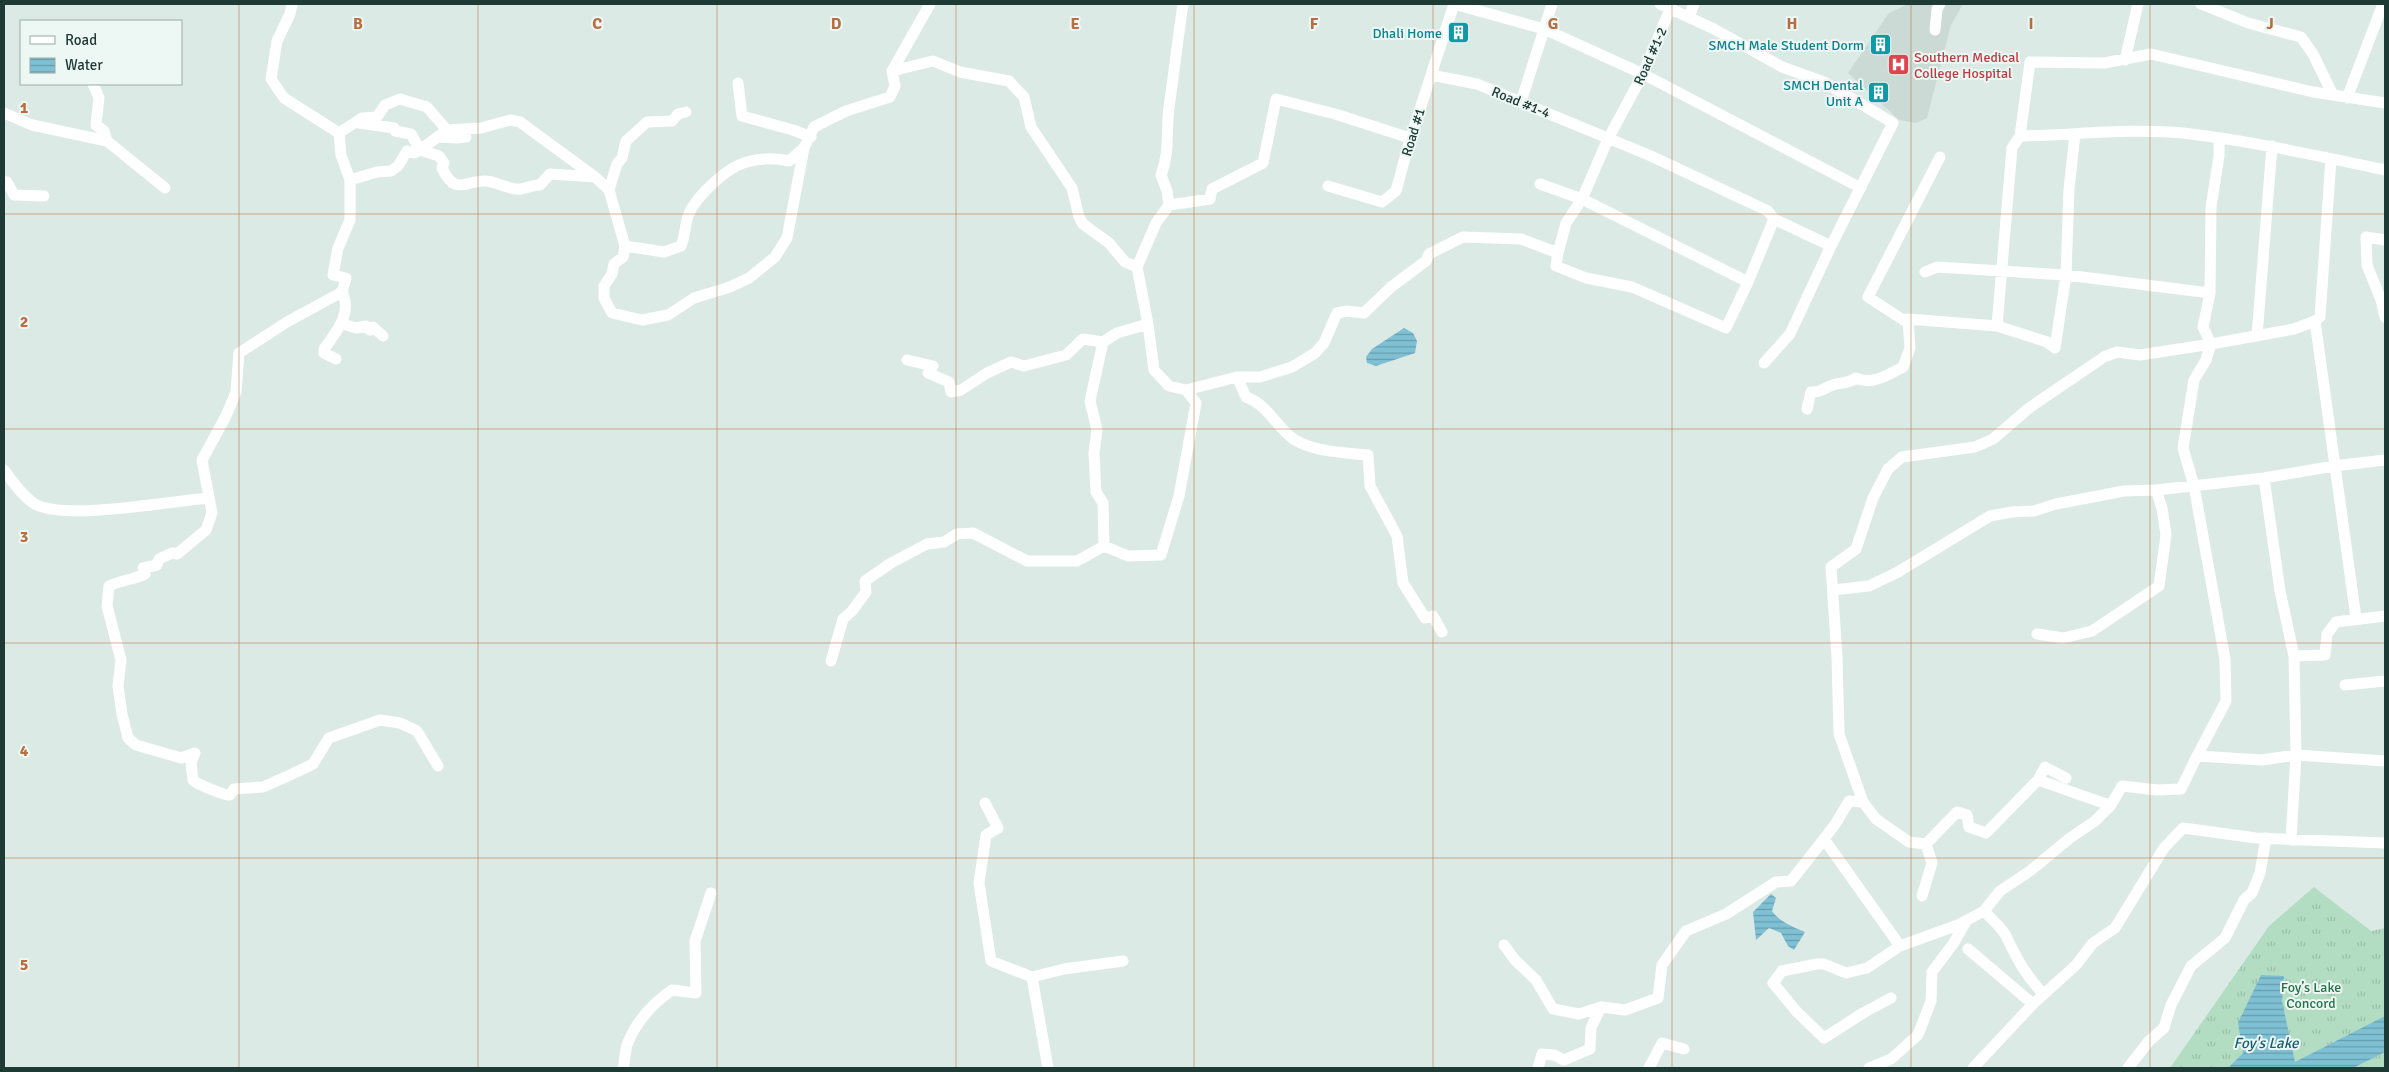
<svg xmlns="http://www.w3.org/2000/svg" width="2389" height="1072" font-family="Signika,sans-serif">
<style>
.built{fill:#cbdad4}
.grass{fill:url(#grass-tufts)}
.water{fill:url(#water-rules)}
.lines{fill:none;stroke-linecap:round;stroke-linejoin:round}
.street{stroke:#fff;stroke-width:11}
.grid{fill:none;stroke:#b96e42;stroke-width:1;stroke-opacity:0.55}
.labels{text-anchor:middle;stroke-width:4;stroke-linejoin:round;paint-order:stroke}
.culture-label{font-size:14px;fill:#0d838f;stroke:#edf7f3;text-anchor:end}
.street-label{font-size:14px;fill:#1d3a35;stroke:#edf7f3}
.health-label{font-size:14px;fill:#be3a42;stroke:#edf7f3;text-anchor:start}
.park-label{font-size:14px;fill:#25734a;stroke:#edf7f3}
.water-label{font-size:15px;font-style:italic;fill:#145f79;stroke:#edf7f3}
.grid-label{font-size:16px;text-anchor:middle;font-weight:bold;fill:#b96e42;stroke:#edf7f3;stroke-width:4;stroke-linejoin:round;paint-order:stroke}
</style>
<defs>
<pattern id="grass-tufts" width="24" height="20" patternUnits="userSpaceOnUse" patternTransform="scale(1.25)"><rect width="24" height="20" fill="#b3ddc2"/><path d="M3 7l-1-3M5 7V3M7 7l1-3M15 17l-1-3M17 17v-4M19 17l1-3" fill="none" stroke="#9abea7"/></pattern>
<pattern id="water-rules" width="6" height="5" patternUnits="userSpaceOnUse" patternTransform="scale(1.25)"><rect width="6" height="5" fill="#7fc0d4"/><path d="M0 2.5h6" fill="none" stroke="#679dad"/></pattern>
</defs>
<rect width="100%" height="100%" fill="#dceae5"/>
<path class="built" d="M1908,4H1963L1951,25L1927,118L1916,123L1899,120L1848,73L1889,13Z"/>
<path class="grass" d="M2314,887L2371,931L2385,928V1068H2170L2269,926Z"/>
<path class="water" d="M1404,328L1413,333L1417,341L1415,353L1376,366L1367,363L1366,357L1372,349Z
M1771,894L1776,898L1772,911C1780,922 1793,927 1805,932L1794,950L1788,946L1781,933L1769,928L1756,940L1753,912Z
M2261,975L2284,976L2282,1001L2295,1062L2385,1016V1052L2353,1068H2228L2243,1053L2238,1023Z"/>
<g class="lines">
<path class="street" d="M292,4L290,14L277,41L271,79L284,98L339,133L341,155L350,180V220L338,248L333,275L346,278L342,292L287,322L239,353L236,392L226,416L202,460L212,513L206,530L177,554L172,553L159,559L157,565L143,568L145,574C133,580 121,580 109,586L107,606L121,660L118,686L122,714L128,738L136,745L181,758L195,753L191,763L193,780C198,785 224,795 230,795L234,789L263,787L288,776L313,764L329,738L380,720L400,723L417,731L438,766
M1454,4L1544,29L1643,74L1861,188
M1660,4L1714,29L1782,67L1824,82L1893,123L1831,246L1790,334L1764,363
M2201,4L2248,23L2301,37L2313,54L2333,95
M1689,17L1694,4
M1935,30L1937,9L1940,4
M2125,60L2138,4
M892,71L933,61L960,72L1009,81L1024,97L1031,127L1072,188L1079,217L1083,224L1109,243L1125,262L1137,267
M1431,75L1477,84L1651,156L1768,211L1774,219L1831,246
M738,83L742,116L793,130L811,137
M93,84L99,98L96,125L104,131L107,141L165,188
M2347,98L2383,4
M1521,102L1552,4
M4,113L32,125L107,141
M359,123L394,128L395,131L411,134L420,150L447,130
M339,133L362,118L377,117L385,105L400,99L427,107L447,130L481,128L510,120L520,122L595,177
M2075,134L2069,189L2066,275L2055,348L2047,342L1997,326L2012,148L2020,136C2075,135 2129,128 2183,133C2252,141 2318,156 2385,170
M2020,136L2030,62L2104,63L2151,54L2313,92L2385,103
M438,137L457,138L466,137
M2219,139V156L2211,207L2210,293L2203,327L2211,344L2294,329L2315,321
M2331,159L2320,317L2315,321L2356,618
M350,180L377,172L391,171L398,166L407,151L414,153L420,150L439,156L444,163L442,168C455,195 463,182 484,181C495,180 509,191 521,189C528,188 532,185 540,185L550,174L595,177L609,190L625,246L664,252L681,246C685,236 685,226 688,216C695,197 727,167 747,162C761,158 775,158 789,161L804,148
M4,182H7L14,195L44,196
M1540,184L1582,199L1748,282L1774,219
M1328,186L1382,202L1396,191L1409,143L1454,4
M609,190L617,164L622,158L626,141L647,122L672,121L678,114L686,112
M1169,205L1210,199L1212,189L1263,163L1276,99L1335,114L1410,138
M2385,240L2366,237L2367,265L2381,300L2385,317
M625,246L623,257L614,264L612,274L604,286V298L612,313L642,320L668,315L694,298L730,287L749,278L775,257L787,238L804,148L814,127L846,111L890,97L895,86L892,71L930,4
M1558,253L1556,266L1586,278L1632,287L1726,328L1748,282
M1925,272L1937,267L2066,275L2210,293
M1908,323L1868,297L1940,157
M343,324L356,328L366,326L370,330L373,327L383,336
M1148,324L1154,370L1169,386L1186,390L1237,377L1246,397C1270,406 1276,428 1295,440C1315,452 1346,453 1368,455L1370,486L1397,536L1403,583L1425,618L1433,616L1442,632
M2257,336L2272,146
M1103,342L1090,401L1097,430L1094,453L1096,492L1103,503L1104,546
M336,359L324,353V349C336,332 353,313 342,292
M907,360L933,366L928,373L949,382L951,392L961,390L987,373L1011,362L1024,366L1066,355L1083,339L1103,342L1117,333L1148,324L1137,267L1156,223L1169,205L1167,191L1161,175C1170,152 1166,130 1169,107C1174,72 1178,38 1183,4
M1237,377H1260L1292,367L1315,353L1324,343L1337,313L1347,311L1364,313L1391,287L1426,261L1429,254L1463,237L1521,239L1558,253L1566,223L1582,199L1608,139L1643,74L1670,9
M1807,409L1811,392C1822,393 1823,388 1833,385C1841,382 1848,384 1856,378C1872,386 1889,374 1903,367L1910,348L1908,319L1997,326
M4,470C12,481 23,497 35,504C65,521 172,501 209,498
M1833,590L1869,586L1898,572L1990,516L2012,512L2034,511L2056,504L2124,491L2156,490L2264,478L2334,466L2385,460
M2037,634L2063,638L2092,631L2159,586L2166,535L2162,508L2156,490
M2294,656L2325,655L2327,634L2336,622L2385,616
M831,661L843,619L852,611L866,592L865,581L891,563L927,544L944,542L957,534L973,533L1027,561H1077L1104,546L1128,556L1161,555L1179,496L1196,403L1186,390
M2345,685L2385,681
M2038,780L2045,767L2066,778
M1863,802L1839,734L1837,657L1831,567L1856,549L1873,498L1888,469L1902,457L1975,447L1993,439L2029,408L2104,357L2117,352L2140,355L2211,344L2206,360L2194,380L2183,448L2194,486L2225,659L2226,701L2197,756
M985,803L998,828L986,835L979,883L991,961L1032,977L1048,1068
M1824,839L1836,823L1849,801L1863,802L1876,819L1909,842L1926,844L1957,812L1967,815L1969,827L1986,833L2038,780C2063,788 2086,798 2111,805L2122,786L2157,790L2181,789L2197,756L2262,760L2296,755L2294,656L2280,591L2264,478
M2291,840L2296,755L2385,761
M1922,896L1932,863L1926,844
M1984,911C1991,919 2003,928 2007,938C2018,961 2026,975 2043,994
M1504,945L1515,960L1536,980L1553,1009L1579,1014L1601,1007
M1968,949L2033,1004
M1032,977L1064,969L1123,961
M1891,998L1863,1013L1824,1038L1797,1012L1773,983L1782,971L1817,964H1824L1846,973L1867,968L1900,946L1958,925L1984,911L2000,891L2030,871L2070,838L2095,821L2111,805
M623,1068C625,1061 625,1052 627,1045C636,1021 652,1004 672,990L696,993L695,941L711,893
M1538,1068L1542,1054L1554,1055L1564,1060L1590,1049L1591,1028L1601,1007L1625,1010L1658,998L1662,965L1686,931L1726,914L1776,882L1791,881L1824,839L1900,946
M1649,1068L1662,1043L1684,1049
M1869,1068L1891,1059L1918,1035L1931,1001L1932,972L1953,944L1967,920
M1973,1068L2033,1004L2076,965L2093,943L2115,928L2164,848L2183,828L2256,838L2385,843
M2128,1068L2149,1041L2164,1028L2171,1005L2191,966L2225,938L2244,900L2252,893L2260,873L2266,838"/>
</g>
<path class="grid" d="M239,4V1068M478,4V1068M717,4V1068M956,4V1068M1194,4V1068M1433,4V1068M1672,4V1068M1911,4V1068M2150,4V1068M4,214H2385M4,429H2385M4,643H2385M4,858H2385"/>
<defs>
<symbol id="building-square" viewBox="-11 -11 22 22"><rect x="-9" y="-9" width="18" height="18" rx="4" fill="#0f9aa8" stroke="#edf7f3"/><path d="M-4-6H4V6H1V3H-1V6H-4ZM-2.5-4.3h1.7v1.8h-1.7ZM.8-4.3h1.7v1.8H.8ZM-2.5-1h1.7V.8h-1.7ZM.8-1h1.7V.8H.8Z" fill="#fff"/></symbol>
<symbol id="hospital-square" viewBox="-11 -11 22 22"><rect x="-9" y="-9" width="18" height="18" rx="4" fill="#e0444e" stroke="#edf7f3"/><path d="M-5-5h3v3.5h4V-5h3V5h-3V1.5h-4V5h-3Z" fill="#fff"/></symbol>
</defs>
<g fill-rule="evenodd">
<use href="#building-square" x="1446" y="20" width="25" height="25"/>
<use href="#building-square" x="1868" y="32" width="25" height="25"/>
<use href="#hospital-square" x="1886" y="52" width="25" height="25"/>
<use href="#building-square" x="1866" y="80" width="25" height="25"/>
</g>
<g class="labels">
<g class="culture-label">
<text x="1442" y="38">Dhali Home</text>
<text x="1864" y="50">SMCH Male Student Dorm</text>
<text x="1863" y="90">SMCH Dental<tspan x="1863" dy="16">Unit A</tspan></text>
</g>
<g class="street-label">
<text transform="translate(1650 56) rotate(-66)" y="5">Road #1-2</text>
<text transform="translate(1521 102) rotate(22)" y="5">Road #1-4</text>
<text transform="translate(1413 132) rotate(-73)" y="5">Road #1</text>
</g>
<g class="health-label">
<text x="1914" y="62">Southern Medical<tspan x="1914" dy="16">College Hospital</tspan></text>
</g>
<g class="park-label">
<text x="2311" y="992">Foy’s Lake<tspan x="2311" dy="16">Concord</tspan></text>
</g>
<g class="water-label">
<text x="2266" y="1048">Foy's Lake</text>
</g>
</g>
<g class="grid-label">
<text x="358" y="29">B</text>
<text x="597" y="29">C</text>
<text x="836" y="29">D</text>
<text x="1075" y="29">E</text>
<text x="1314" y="29">F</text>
<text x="1553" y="29">G</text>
<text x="1792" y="29">H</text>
<text x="2031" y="29">I</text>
<text x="2270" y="29">J</text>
<text x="24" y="113">1</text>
<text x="24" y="327">2</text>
<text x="24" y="542">3</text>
<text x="24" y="756">4</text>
<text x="24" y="970">5</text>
</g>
<rect width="2389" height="1072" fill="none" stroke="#1d3a35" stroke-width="10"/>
<rect x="20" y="20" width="162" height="65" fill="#edf7f3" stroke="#9aaba7"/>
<rect x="30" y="36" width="25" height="8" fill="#ffffff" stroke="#9aaba7"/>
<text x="65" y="45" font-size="15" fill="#1d3a35">Road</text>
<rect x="30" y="58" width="25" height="15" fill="url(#water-rules)" stroke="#9aaba7"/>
<text x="65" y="70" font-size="15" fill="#1d3a35">Water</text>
</svg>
